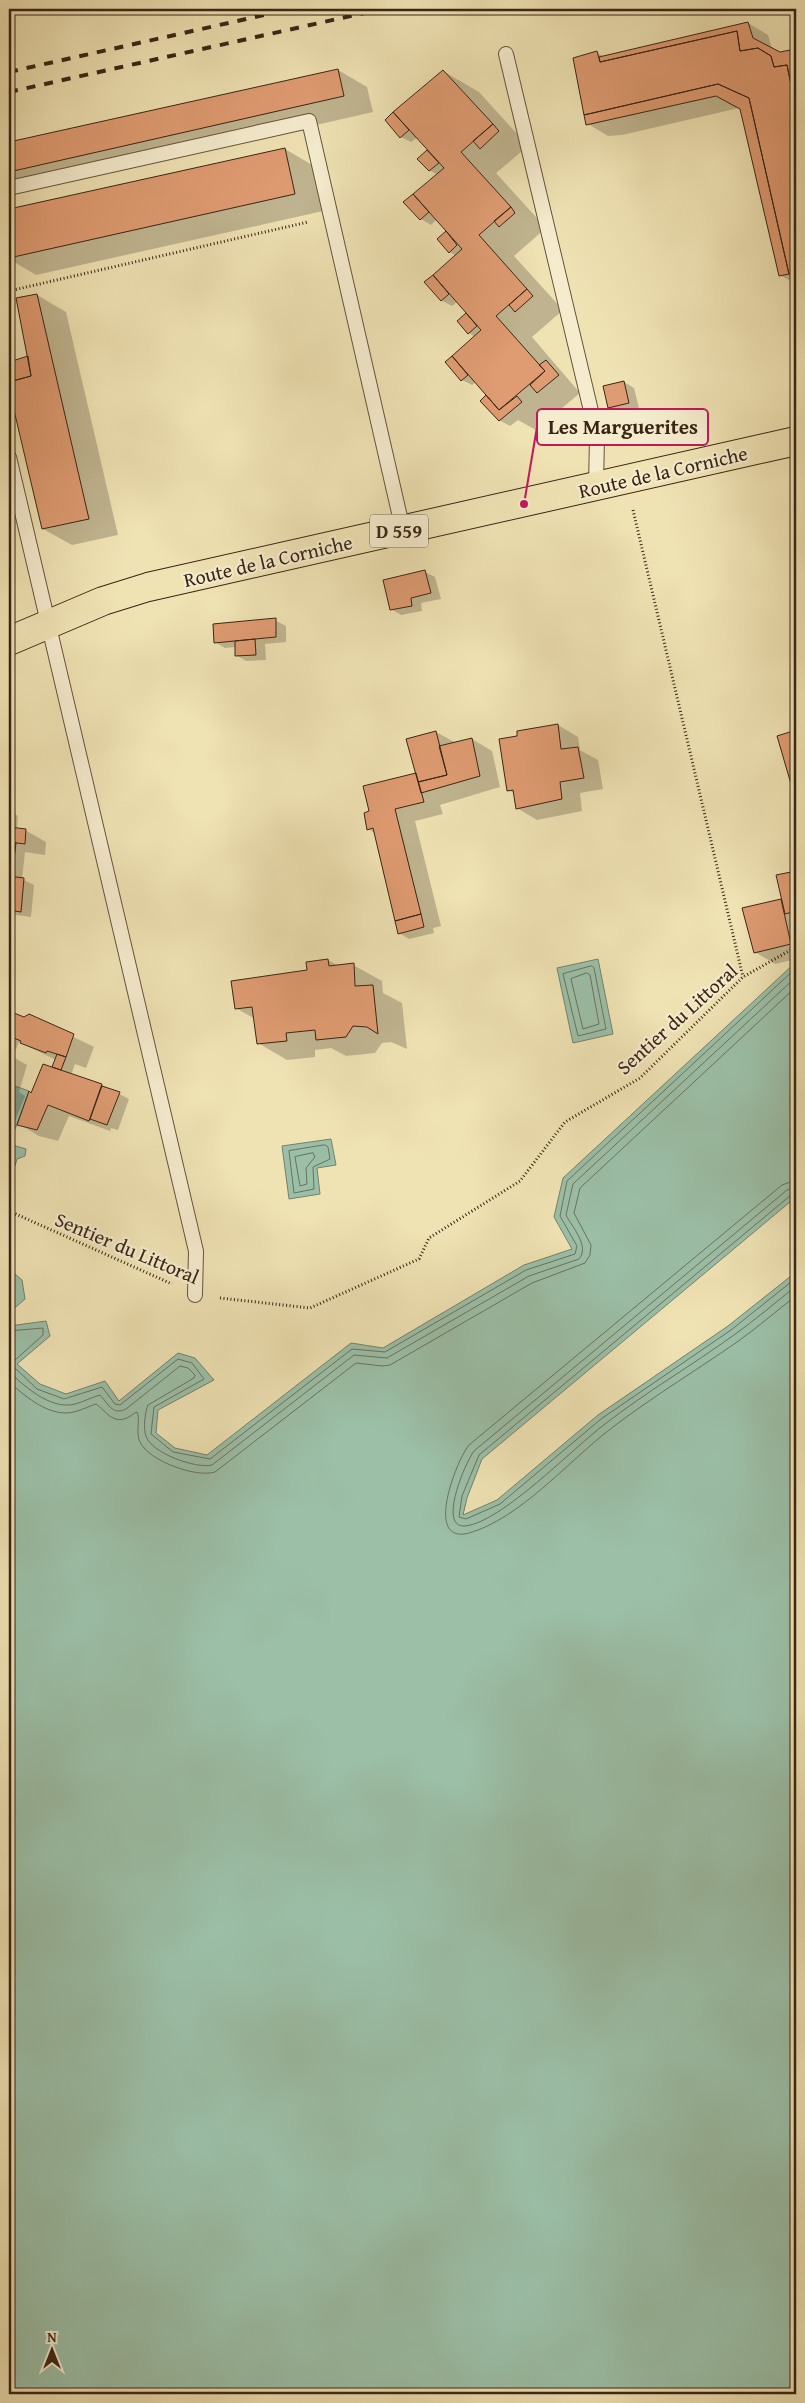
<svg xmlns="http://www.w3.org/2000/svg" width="805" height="2403" font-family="'Gentium Book Plus',serif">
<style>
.water{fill:#9bbfa7;stroke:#74816d}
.shadow{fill:#0003}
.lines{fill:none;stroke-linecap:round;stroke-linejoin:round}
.shore{stroke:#6a725e;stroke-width:1}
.building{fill:#df9b71;stroke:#392515}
.service-casing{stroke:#66543c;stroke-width:16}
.primary-casing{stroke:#392515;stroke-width:30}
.path{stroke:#392515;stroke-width:3;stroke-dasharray:1 2.5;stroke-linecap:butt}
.service{stroke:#f5ecce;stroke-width:14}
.primary{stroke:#efe2b3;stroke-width:28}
.rail{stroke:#392515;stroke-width:4;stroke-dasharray:9 9;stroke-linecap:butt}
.labels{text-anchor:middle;stroke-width:4.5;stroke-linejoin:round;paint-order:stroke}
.shield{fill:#f5ecce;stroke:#71614c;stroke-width:1}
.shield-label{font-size:19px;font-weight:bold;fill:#392515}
.street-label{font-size:20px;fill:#392515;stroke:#f5ecce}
.leader{fill:none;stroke:#c2185b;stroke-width:2}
.callout-dot{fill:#c2185b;stroke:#f5ecce;stroke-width:2}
.callout{fill:#f5ecce;stroke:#c2185b;stroke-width:2}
.callout-label{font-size:21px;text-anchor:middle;font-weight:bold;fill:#392515}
</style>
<rect width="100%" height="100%" fill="#efe2b3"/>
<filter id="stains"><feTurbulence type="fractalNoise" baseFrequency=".004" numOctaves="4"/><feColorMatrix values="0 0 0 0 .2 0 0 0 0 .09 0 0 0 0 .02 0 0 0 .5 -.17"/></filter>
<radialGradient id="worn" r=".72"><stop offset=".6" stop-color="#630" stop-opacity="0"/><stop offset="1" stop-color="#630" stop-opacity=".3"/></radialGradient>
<path class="water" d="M598,959L613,1034L573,1043L557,968Z
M796,962V1197L482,1459L467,1498L463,1515L497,1500L598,1415L728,1326L796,1272V2394H9V1326L46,1321L50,1336L17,1364L40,1384L66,1394L105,1381L119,1401L178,1353L195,1358L214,1380L158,1410L156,1433L175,1448L207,1455L351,1343L383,1348L524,1265L572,1249L554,1217L563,1178Z
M9,1084L29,1091L14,1132L9,1130Z
M331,1139L336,1165L317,1168L320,1194L289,1199L282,1146Z
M9,1144L26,1149L25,1156L17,1159L15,1166L11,1167L9,1170Z
M9,1269L22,1280L25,1299L9,1313Z"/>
<path class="shadow" d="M9,21L12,32H9Z
M748,23L768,35L772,49L780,53L796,51V284L780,275L742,109L739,108L622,135L608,136L588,124L597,53L605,57Z
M338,70L367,87L373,112L9,195V143Z
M443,71L479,92L528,146L496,173L546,228L514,256L563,310L532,337L580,393L536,430L518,420L510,426L499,420L491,399L476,382L472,385L462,380L447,362L475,337L469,333L466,315L471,318L458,301L452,306L441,300L426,282L456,256L450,252L446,233L451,236L437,219L431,225L421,219L405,202L438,175L429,170L427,151L432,154L418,137L411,142L401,137L386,120Z
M285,149L314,166L323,211L36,275L9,259V211Z
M37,295L66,312L118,535L72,545L43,529L9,384V363L29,357Z
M624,382L634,388L639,408L619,413L609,407Z
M425,572L435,577L441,599L421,603L422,611L401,615L391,609Z
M275,620L286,626V642L265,644L266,660L246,661L236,655V647L225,648L215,642Z
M796,724V785L792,783L795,731L793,725Z
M558,725L578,737L580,750L598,760L603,789L580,793L582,811L537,820L517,808L514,793L508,790L519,737Z
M436,732L456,743L472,739L492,751L500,787L440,805L443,814L415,821L441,926L433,928L434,933L409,939L399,933L375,833L368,829L371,812L417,774Z
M9,810L18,816L17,829L25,830L46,842L45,855L25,852L22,879L34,885L31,917L9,914Z
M796,872V959L775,964L755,952L744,909L783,900L777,876Z
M328,960L339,966L353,965L382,981L383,993L402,1003L407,1049L391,1042L382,1043L375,1053L346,1056L331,1048L315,1050V1057L287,1060L258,1043L255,1019L236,1008Z
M9,1012L25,1019L29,1015L94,1047L86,1068L75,1064L71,1075L102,1085L129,1099L118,1130L111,1128L110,1131L69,1116L58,1141L39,1136L19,1124L32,1094L53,1068L56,1060L19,1042L13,1057L27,1065L19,1092L25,1096L13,1126L9,1124Z"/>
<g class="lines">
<path class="shore" d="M592,966L594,968L606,1029L578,1036L563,974Z
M587,973L590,975L599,1024L583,1029L571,979Z
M325,1145L328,1147L330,1159L313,1167L314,1189L294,1193L289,1151Z
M313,1153L315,1157L306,1168L307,1184L300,1186L295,1157Z
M796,1180L782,1185L469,1445C457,1459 423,1545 469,1533C519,1519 568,1462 609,1430C649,1399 694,1372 737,1342C757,1328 776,1311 796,1296
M796,1187L787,1190L474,1451C466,1461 437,1528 465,1526C501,1523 574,1447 605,1424C646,1392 691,1366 734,1335C755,1320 775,1303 796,1286
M796,1194L791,1195L479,1455L462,1496L459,1517L466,1519L500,1504L601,1419L731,1330L796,1278
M9,1331L43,1328V1335L15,1360L13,1366L37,1389L64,1399L102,1387L115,1404L120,1405L178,1359L192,1363L204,1379L154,1407L151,1434L173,1452L210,1459L352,1349L385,1352L526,1270L575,1254L577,1246L560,1216L567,1181L796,968
M9,1371C22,1385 46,1405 66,1405C76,1406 89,1398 100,1395C108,1403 112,1416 126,1409L180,1366L188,1368L195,1375L194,1378L148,1405C145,1412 143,1428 146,1436C151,1453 196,1469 212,1465L354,1355L387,1358L529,1276L579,1259C590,1246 572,1227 566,1215L573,1184L796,977
M9,1382C24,1395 44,1413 66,1413C76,1413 87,1407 96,1404C106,1411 112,1424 127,1418C131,1416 134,1413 137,1412C141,1420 135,1432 140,1442C149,1461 196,1478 215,1472L356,1363L382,1366L390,1365L532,1283L585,1263L590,1255L591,1245L574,1213L580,1188L796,987"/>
</g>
<path class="building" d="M748,22L753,38L780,52L795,49L796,109L787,65L774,67L771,56L758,48L740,51L737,31L600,62L599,57Z
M737,31L740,51L758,48L771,56L774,67L787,65L796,109V272L789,274L749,98L718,84L584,115L573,58L597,51L600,62Z
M338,69L344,96L9,172V142Z
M443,70L493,124L461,152L511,207L479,235L527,289L496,316L545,371L499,410L452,356L481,330L433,275L462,249L413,194L444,168L393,112Z
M718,84L749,98L789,274L779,276L740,109L716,96L586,125L584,115Z
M393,112L409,130L400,138L385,120Z
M493,124L499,131L480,149L473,141Z
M285,148L295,194L9,258V209Z
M427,150L439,163L429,171L417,159Z
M413,194L429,212L420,220L403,202Z
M511,207L515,213L499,227L494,221Z
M446,231L457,245L449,253L437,239Z
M433,275L449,294L441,301L424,282Z
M527,289L533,296L515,312L509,305Z
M37,294L89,519L42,529L9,389V382L31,376L16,298Z
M466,313L477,326L468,334L457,321Z
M28,356L31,376L9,382V362Z
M452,356L468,375L461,381L445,362Z
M546,360L559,375L537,393L530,385L545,371L539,365Z
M624,381L629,403L608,408L603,386Z
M486,395L499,410L517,396L522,402L499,421L480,401Z
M425,570L431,593L411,598L412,606L390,610L383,580Z
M276,618V637L214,643L213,624Z
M255,639L256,655L235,656V641Z
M796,723V783L791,784L777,736L793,731L791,724Z
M558,724L561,749L578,747L584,778L560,782L562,799L516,809L513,790L507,791L499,739L517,736V731Z
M436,731L447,775L418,782L406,739Z
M472,738L480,776L421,793L418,782L447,775L439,746Z
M416,773L424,802L395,809L421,914L395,921L373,828L367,830L364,813L369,811L363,786Z
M9,827L26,829L25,844L9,842Z
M9,842L16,843L12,876H9Z
M796,871V911L785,914L776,875Z
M9,876L24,878L21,912L9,910Z
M781,899L791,944L754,953L742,908Z
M421,914L424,927L398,934L395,921Z
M328,959L329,966L354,963L355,986L373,985L378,1034L367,1027L353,1026L346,1037L316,1040L315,1030L286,1033L287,1041L257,1044L252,1007L235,1009L231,981L307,970L306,962Z
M9,1011L24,1017L29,1014L74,1034L66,1057L47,1051L46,1053L20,1043L21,1041L9,1036Z
M57,1054L66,1057L61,1070L52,1067Z
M43,1064L102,1084L89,1121L48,1105L37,1130L17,1125L29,1091L31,1093Z
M102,1086L120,1092L107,1125L90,1119Z"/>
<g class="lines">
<defs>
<path id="service" d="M506,54L597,436L596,487
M9,188L309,121L403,530
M9,457L196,1251L195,1295"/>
<path id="primary" d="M9,641L103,601L148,587L796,441"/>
</defs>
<use href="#service" class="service-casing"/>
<use href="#primary" class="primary-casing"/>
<path class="path" d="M9,291L308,222
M633,510L743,977
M9,1211L172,1284
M220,1298L310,1308L419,1259L429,1238L520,1181L565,1122L640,1078L743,977L796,947"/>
<use href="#service" class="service"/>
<use href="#primary" class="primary"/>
<path class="rail" d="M9,72L291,9
M9,92L382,9"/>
</g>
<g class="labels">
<rect class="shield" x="370" y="514.5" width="58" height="33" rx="4"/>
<g class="shield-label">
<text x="399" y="538">D 559</text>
</g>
<g class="street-label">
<text transform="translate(663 472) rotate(-13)" y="7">Route de la Corniche</text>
<text transform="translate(268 561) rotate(-13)" y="7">Route de la Corniche</text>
<text transform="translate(677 1019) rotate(-42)" y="7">Sentier du Littoral</text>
<text transform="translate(127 1248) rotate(23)" y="7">Sentier du Littoral</text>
</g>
</g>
<path class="leader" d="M524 504L537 427"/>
<circle class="callout-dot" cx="524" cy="504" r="5"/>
<rect class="callout" x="537" y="409" width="171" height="36" rx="5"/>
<g class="callout-label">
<text x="623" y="434">Les Marguerites</text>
</g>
<rect width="805" height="2403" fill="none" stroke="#efe2b3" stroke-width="30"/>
<rect x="10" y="10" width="785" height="2383" fill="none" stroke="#392515" stroke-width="2.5"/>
<rect x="15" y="15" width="775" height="2373" fill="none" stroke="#392515"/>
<g transform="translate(52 2350)" stroke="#f5ecce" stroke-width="4" paint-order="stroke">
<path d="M0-4L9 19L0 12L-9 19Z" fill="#392515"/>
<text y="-8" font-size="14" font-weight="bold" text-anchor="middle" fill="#392515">N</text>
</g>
<rect width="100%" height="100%" filter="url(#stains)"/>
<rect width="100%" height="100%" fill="url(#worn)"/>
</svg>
